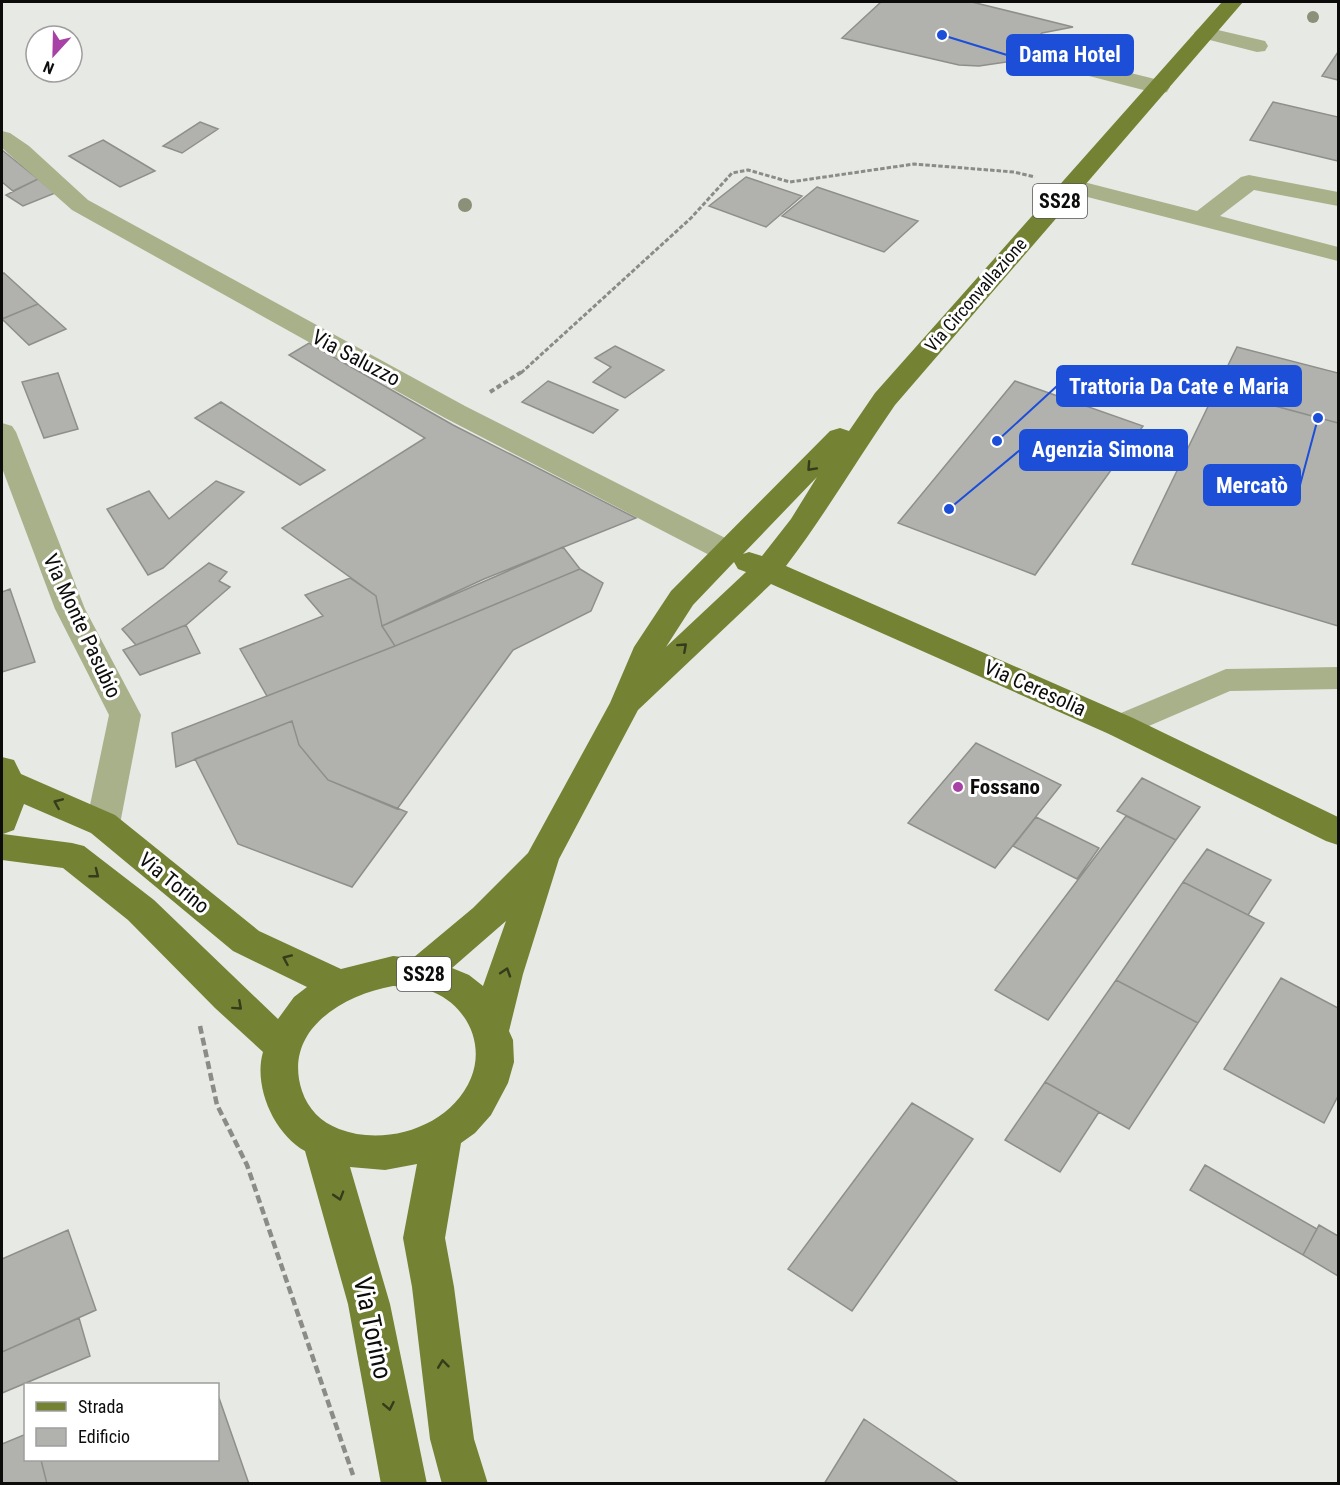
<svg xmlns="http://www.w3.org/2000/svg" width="1340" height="1485" font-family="'Roboto Condensed',sans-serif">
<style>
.building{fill:#b1b2ae;stroke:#8e8f8b;stroke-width:1.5}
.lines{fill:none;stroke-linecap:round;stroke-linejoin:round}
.path-far2{stroke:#8b8c88;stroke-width:3;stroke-dasharray:4.5 2;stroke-linecap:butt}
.path-far1{stroke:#8b8c88;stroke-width:4;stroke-dasharray:5 3;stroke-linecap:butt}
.path{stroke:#8b8c88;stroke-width:4.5;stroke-dasharray:8 4;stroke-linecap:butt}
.minor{fill:#a8b18a;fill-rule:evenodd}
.major{fill:#738233;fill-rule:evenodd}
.tree{fill:#8b9078}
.oneway{stroke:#353b1b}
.poi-dot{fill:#a741a5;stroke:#fff;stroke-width:2}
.labels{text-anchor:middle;stroke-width:6;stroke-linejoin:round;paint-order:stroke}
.far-street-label{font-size:18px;fill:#0c0c0b;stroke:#fff}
.shield{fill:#fff;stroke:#555554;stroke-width:1.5}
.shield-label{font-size:20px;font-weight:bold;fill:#0c0c0b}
.street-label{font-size:21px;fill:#0c0c0b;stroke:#fff}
.poi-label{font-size:21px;font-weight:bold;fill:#0c0c0b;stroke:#fff;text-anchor:start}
.near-street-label{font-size:26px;fill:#0c0c0b;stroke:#fff}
.leader{fill:none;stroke:#1d4ed8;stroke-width:2}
.callout-dot{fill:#1d4ed8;stroke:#fff;stroke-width:2}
.callout{fill:#1d4ed8;stroke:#1d4ed8;stroke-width:2}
.callout-label{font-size:22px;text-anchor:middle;font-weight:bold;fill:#fff}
</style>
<rect width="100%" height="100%" fill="#e7e9e4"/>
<path class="building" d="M881,2H972L1073,27L1042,33L1016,60L1011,57L1006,62L979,66L959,65L842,38Z
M1338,52V80L1322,76Z
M1273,102L1338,117V161L1250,140Z
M200,122L218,129L182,153L163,146Z
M103,140L155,171L120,187L69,156Z
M2,150L38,179L13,191L2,182Z
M746,177L802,196L766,227L709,206Z
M38,179L55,193L23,206L6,195Z
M817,187L918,221L884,252L782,216Z
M4,273L38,304L2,319V274Z
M38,304L66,329L29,345L2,319Z
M309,343L453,425L636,518L484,579L382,626L376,596L282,528L425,438L289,355Z
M615,346L664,370L625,398L593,382L611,367L595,358Z
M1237,347L1338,373V423L1216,390Z
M58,373L78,429L44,438L22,382Z
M548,381L618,410L593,433L522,402Z
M1015,381L1143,426L1035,575L898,523Z
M1216,390L1338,423V626L1132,564Z
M221,402L325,470L300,485L195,418Z
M216,481L244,492L163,568L148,575L107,509L149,491L169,519Z
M563,547L580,569L395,646L382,626Z
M209,563L227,572L219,581L230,587L186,625L136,645L122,629Z
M580,569L603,583L591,611L513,650L397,809L328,780L299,745L292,721L176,767L172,733L395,646Z
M350,578L376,596L382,626L395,646L267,696L240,649L323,616L305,595Z
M10,589L35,662L2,672V592Z
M186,625L200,653L140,675L123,650Z
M292,721L299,745L328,780L407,812L352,887L238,844L195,759Z
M976,743L1061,785L995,868L908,823Z
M1142,778L1200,807L1176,840L1117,811Z
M1126,816L1176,840L1048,1020L995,990Z
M1036,817L1099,848L1077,879L1013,846Z
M1207,849L1271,880L1248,915L1183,882Z
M1183,882L1264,923L1198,1023L1116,980Z
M1281,978L1338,1008V1096L1324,1123L1224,1069Z
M1116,980L1198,1023L1129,1129L1045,1082Z
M1045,1082L1099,1112L1060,1172L1005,1140Z
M912,1103L973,1139L852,1311L788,1269Z
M1205,1165L1317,1229L1303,1255L1190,1190Z
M1319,1225L1338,1236V1276L1303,1255Z
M68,1230L96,1310L2,1352V1259Z
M79,1318L90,1356L2,1393V1352Z
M218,1395L249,1484H47L41,1460H218Z
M864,1419L960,1484H824Z
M26,1434V1460H41L47,1484H2V1444Z"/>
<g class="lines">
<path class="path-far2" d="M521,373L691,218L732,173L748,170L790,182L914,164L1014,172L1035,177"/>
<path class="path-far1" d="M490,392L523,371"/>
<path class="path" d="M200,1026L217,1105L247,1165L353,1475"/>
<path class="minor" d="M1205,27L1265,41L1268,46L1265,51L1257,52L1198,37L1194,33L1198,29Z
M1062,56L1167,82L1170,87L1167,92L1159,94L1054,67L1051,62L1054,57Z
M2,131L10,133L29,146L88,200L465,406L739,545L743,552L739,559L728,562L717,559L445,418L72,210L2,148Z
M1249,175L1338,192V206L1254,190L1220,216L1338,247V261L1064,191L1060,186L1064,181L1072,179L1197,211L1241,177Z
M2,423L12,426L16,432L85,609L141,715L120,824L115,833L103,837L91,833L86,824L109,715L55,609L2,468Z
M1338,667V689L1230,691L1121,738L1109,734L1105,726L1109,718L1226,669Z"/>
<path class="major" d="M1222,2H1243L895,405C858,458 825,515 786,566L1133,718L1338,817V845L1326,841L1109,734L771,584L638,710L559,859L523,974L509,1031L513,1040L514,1062L508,1083L491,1115L475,1133L461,1143L445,1238L454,1287L474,1439L488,1484H442L430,1439L412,1287L403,1238L417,1164L385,1170L350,1167L390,1304L427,1484H381L348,1304L305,1151C274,1134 253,1086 263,1052L215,1008L128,920L63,868L2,860V757L14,760L21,774L115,815L259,931L341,969L393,956L413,958L473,908L528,853L610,703L634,647L671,591L830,431L840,428L849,431L875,393ZM817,477L791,519L762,556L749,552L743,554ZM734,562L738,569L746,572L666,647L693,605ZM24,804L91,833L233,951L307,987L294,997L278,1019L154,900L84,846L72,843L3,834L14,830ZM506,921L483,986L469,975L452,968ZM393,986C406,987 421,987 433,992C467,1006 485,1044 471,1078C451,1127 385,1147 339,1129C321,1122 308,1109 302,1091C282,1030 343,995 393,986Z"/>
</g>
<g class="tree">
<circle cx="1313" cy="17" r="6"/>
<circle cx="465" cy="205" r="7"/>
</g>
<defs><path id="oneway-chevron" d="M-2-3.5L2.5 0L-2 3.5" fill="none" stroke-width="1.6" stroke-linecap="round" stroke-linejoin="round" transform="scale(1.5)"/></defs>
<g class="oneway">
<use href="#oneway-chevron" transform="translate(811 467) rotate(133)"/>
<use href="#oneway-chevron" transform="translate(683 647) rotate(-42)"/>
<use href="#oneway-chevron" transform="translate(58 803) rotate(-157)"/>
<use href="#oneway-chevron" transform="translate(95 874) rotate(38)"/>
<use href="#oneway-chevron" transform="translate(287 959) rotate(-156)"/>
<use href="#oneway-chevron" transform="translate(506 972) rotate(-72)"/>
<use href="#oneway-chevron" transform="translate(238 1006) rotate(42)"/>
<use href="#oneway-chevron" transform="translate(339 1196) rotate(73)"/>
<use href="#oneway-chevron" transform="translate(443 1364) rotate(-97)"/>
<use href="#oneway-chevron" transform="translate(389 1406) rotate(79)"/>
</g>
<circle class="poi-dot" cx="958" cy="787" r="6"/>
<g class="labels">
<g class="far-street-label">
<text transform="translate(976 295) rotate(-49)" y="6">Via Circonvallazione</text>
</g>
<g class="shield">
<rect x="1033" y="184" width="54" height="34" rx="4.5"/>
<rect x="397" y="957" width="54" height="34" rx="4.5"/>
</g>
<g class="shield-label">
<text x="1060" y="208">SS28</text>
<text x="424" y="981">SS28</text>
</g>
<g class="street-label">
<text transform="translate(356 358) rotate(28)" y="7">Via Saluzzo</text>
<text transform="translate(82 626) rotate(65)" y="7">Via Monte Pasubio</text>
<text transform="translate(1035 688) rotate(24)" y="7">Via Ceresolia</text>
<text transform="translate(174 883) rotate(39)" y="7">Via Torino</text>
</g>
<g class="poi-label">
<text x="970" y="794">Fossano</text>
</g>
<g class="near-street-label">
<text transform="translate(373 1328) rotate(78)" y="9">Via Torino</text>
</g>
</g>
<path class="leader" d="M942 35L1007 55M997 441L1057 386M949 509L1020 450M1318 418L1300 485"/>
<g class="callout-dot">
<circle cx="942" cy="35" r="6"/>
<circle cx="997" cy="441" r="6"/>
<circle cx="949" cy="509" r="6"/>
<circle cx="1318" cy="418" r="6"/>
</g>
<g class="callout">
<rect x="1007" y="35" width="126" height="40" rx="6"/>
<rect x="1057" y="366" width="244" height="40" rx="6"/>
<rect x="1020" y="430" width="167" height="40" rx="6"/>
<rect x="1204" y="465" width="96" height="40" rx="6"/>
</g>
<g class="callout-label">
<text x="1070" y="62">Dama Hotel</text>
<text x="1179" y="394">Trattoria Da Cate e Maria</text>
<text x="1103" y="457">Agenzia Simona</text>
<text x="1252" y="493">Mercatò</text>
</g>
<rect width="1340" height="1485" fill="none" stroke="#0c0c0b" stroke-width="6"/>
<rect x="24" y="1383" width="195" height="78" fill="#ffffff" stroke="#9e9e9d" stroke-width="1.5"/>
<rect x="36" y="1402" width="30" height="9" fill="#738233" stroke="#9e9e9d" stroke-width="1.5"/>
<text x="78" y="1413" font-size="18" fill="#0c0c0b">Strada</text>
<rect x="36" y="1428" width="30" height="18" fill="#b1b2ae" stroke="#9e9e9d" stroke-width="1.5"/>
<text x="78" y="1443" font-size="18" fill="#0c0c0b">Edificio</text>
<g transform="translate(54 54) rotate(202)"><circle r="28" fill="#ffffff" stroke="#9e9e9d" stroke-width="1.5"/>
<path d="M0-4.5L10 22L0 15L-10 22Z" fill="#a741a5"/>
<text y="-9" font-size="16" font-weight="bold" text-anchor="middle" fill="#0c0c0b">N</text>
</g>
</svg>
